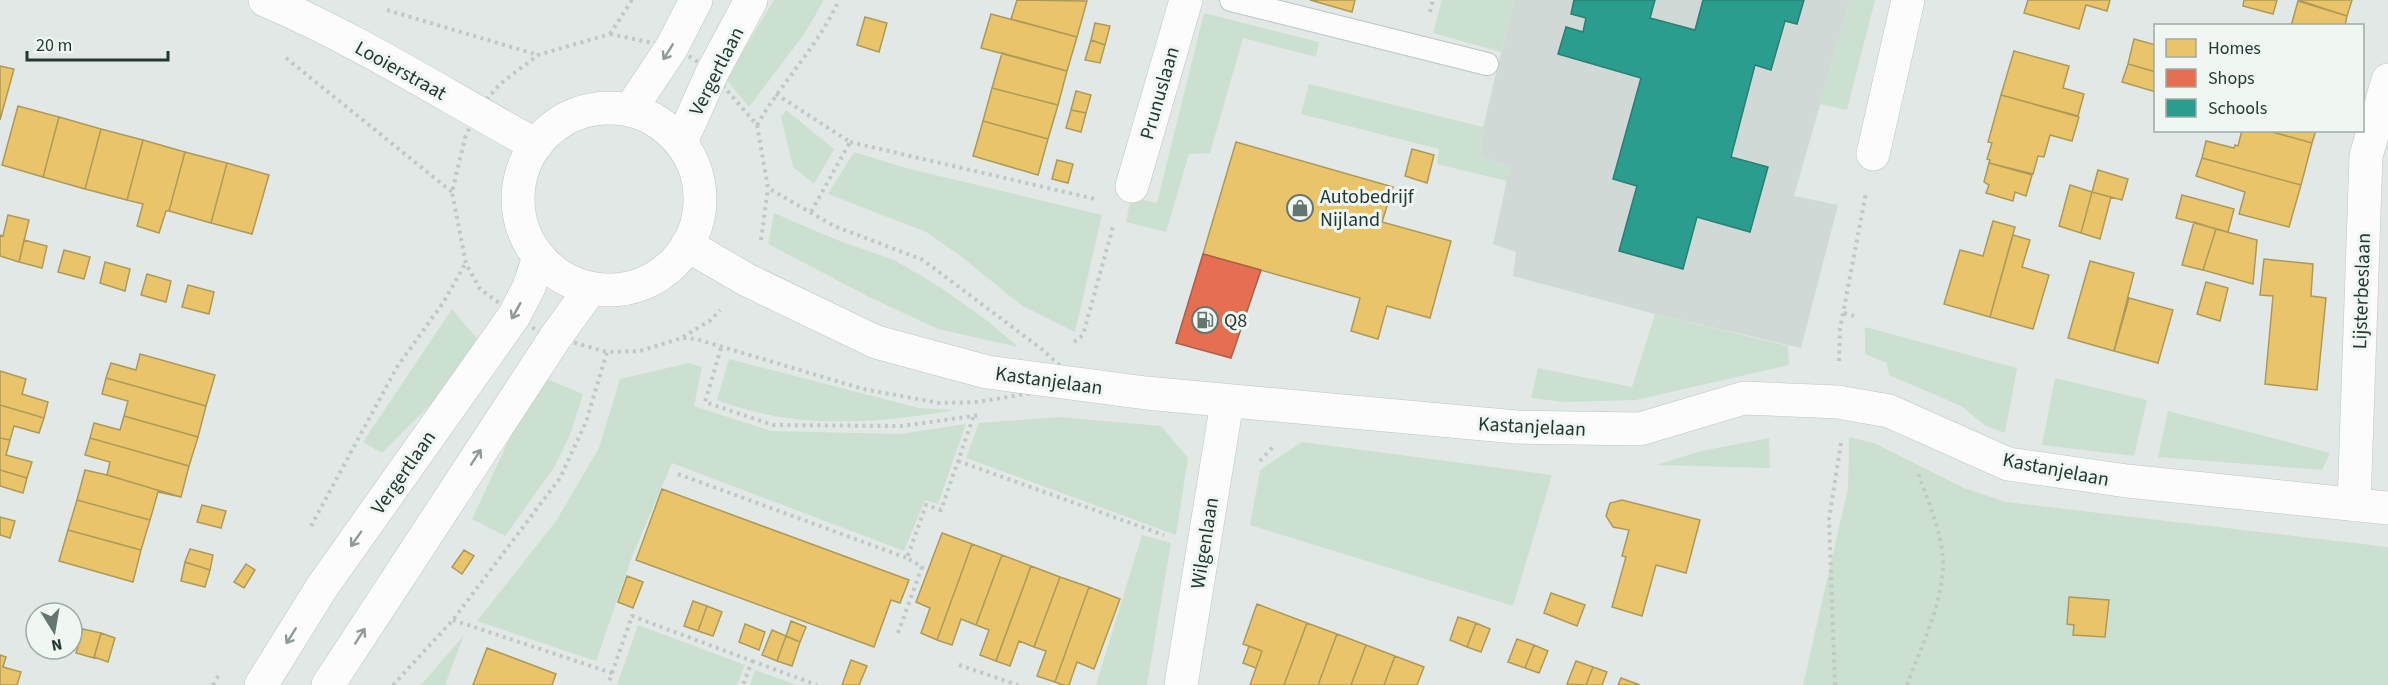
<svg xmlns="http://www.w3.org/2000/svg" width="2388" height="685" font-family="'Source Sans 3',sans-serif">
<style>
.built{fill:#d0d9d5}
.green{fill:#cce0d1}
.homes{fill:#e9c46a;stroke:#ad9a59;stroke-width:1.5}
.shops{fill:#e76f51;stroke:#ac5f47;stroke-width:1.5}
.schools{fill:#2a9d8f;stroke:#287f73;stroke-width:1.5}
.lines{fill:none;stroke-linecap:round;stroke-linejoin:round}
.service-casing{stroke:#bfc4c2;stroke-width:24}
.minor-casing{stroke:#bfc4c2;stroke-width:34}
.tertiary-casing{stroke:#bfc4c2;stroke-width:34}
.path{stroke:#c0c8c4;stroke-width:4;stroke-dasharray:3 4.5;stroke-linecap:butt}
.service{stroke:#fbfcfb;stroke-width:22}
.minor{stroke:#fbfcfb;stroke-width:33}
.tertiary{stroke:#fbfcfb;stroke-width:33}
.oneway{stroke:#8e9a96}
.labels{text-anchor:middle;stroke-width:6;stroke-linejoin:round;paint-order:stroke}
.street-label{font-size:20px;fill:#223931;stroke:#f0f7f3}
.poi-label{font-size:20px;fill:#223931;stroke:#f0f7f3;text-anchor:start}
</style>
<rect width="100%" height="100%" fill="#e2e8e5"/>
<path class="built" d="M1514,0H1850L1794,196L1838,205L1801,348L1655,314L1513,276L1516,252L1493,244L1510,166L1480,157L1483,127Z"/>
<path class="green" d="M774,0H824L805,33L749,107L726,79Z
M1442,0H1514L1501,52L1433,33Z
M1850,0H1875L1847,110L1820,104Z
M1204,13L1319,42L1316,57L1243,38L1210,153L1189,154L1166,232L1126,222L1131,197L1157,203Z
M1309,84L1483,127L1480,157L1510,166L1507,181L1437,164L1439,149L1301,114Z
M786,110L834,149L814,184L793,167L781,117Z
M854,152L906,168L1102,215L1075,332L1021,305L958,254L926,232L828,194Z
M774,213L837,240L894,260L940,287L989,322L1018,347L938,329L869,297L768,244Z
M452,309L478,340L438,397L382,453L363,442Z
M1655,314L1788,346L1789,365L1636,400L1564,402L1531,398L1538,368L1632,387Z
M1865,327L2017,368L2005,433L1986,426L1961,406L1889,375L1887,363L1865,354Z
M729,359L919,408L956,410C873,424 796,430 717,400Z
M689,363L702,367L694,406L771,431L900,434L966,424L938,504L925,500L904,551L672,463L632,557L596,661L477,621L556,521L599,448L620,379Z
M544,378L583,394L570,435L555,466L505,536L472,519L520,416Z
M2055,378L2147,400L2134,456L2042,445Z
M2168,411L2330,453L2322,470L2158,457Z
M1060,417L1161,426L1188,458L1176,535L966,458L979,423Z
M1849,437L1874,443L1964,488L2006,502L2388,547V685H1803L1848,488Z
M1769,438L1770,468L1656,465L1701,451Z
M1302,442L1552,475L1513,606L1250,525L1260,470Z
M1142,535L1171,543L1147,685H1096Z
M638,625L745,665L737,685H617Z
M464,635L445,685H421Z
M755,670L797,685H750Z"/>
<path class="homes" d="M1017,0L1087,1L1077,37L1011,19Z
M1310,0H1355L1352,12Z
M2028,0H2110L2107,11L2086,5L2079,29L2024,13Z
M2244,0H2277L2273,14L2243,6Z
M2298,0H2352L2347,16Z
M2298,1L2347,16L2345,26H2291Z
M991,14L1077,37L1067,71L981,48Z
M865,17L887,23L879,52L857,45Z
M1095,23L1110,26L1105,45L1091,40Z
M2134,39L2156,45V72L2128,64Z
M1091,40L1105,45L1100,63L1085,60Z
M2014,51L2069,66L2063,88L2084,94L2078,116L2001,95Z
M1002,53L1067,71L1058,105L992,88Z
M2128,64L2156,72V92L2122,82Z
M0,66L14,69L0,120Z
M992,88L1058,105L1048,139L983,121Z
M1076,91L1091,95L1086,113L1071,110Z
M2001,95L2079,117L2072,141L2050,135L2044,157L2038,156L2033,174L1989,163L1990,160L1987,159L1992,143L1988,142Z
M18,106L59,117L43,177L2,165Z
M1071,110L1086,113L1081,132L1066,128Z
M59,117L101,129L85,189L43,177Z
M983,121L1048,139L1038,175L973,156Z
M101,129L143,140L127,200L85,189Z
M2242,130H2265L2312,143L2301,185L2202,158L2206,141L2234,148L2235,145L2238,146Z
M2265,130H2316L2312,143Z
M143,140L185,152L169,211H166L159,233L137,226L143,204L127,200Z
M1236,142L1393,187L1382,222L1451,241L1430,318L1387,306L1378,339L1351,331L1360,298L1203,254Z
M1412,149L1434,155L1427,183L1405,176Z
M185,152L227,163L211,223L169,211Z
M2202,158L2301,185L2289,227L2239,214L2245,192L2196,176Z
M1057,160L1073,164L1068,183L1052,179Z
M227,163L269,175L252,234L211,223Z
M1989,163L2032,175L2026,196L2015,192L2013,201L1986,193L1989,185L1984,182Z
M2098,170L2128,179L2122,200L2092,192Z
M2070,185L2092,192L2081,233L2059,226Z
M2092,192L2111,197L2100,239L2081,233Z
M2182,195L2234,209L2228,232L2176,218Z
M8,215L29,220L19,262L0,256V235L3,236Z
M1993,221L2015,227L1990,317L1944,304L1960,250L1983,256Z
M2194,222L2216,229L2203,270L2182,265Z
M2216,229L2257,240L2253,284L2203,270Z
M2013,235L2030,240L2022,267L2049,275L2033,329L1990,317Z
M24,240L47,246L42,268L19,262Z
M64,250L90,257L84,279L58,272Z
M2264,259L2313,264L2311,296L2326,298L2317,390L2265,384L2273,296L2260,295Z
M2090,261L2134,273L2114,351L2068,338Z
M105,262L130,269L125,291L100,283Z
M147,274L171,281L166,302L141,295Z
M2206,282L2228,288L2220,321L2197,314Z
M188,285L214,292L209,314L182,307Z
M2129,298L2173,310L2158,363L2114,351Z
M140,354L215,375L206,406L106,378L111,363L136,370Z
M0,371L26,379L22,394L48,402L44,418L0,405Z
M106,378L206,406L198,437L124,416L128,401L102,394Z
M0,405L44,418L39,433L14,426L10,440L0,438Z
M124,416L198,437L189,466L90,438L94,423L120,430Z
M0,438L10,440L6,455L32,462L27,478L0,470Z
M90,438L189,466L181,497L107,475L110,462L85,455Z
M0,470L27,478L23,493L0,486Z
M85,470L107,475L181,497L158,492L150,520L77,500Z
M662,489L909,580L900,603L891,600L874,647L636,560Z
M77,500L150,520L141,550L68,530Z
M1622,500L1700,520L1686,573L1656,565L1642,616L1612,607L1626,557L1622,556L1629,530L1613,527L1606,516L1610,503Z
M202,505L226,511L221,528L197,522Z
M0,517L15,521L10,538L0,535Z
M68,530L141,550L133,582L59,561Z
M942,533L972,544L937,640L921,633L930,608L916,602Z
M972,544L1002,555L976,625L961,619L952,645L937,640Z
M190,549L213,555L210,570L185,562Z
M464,550L474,556L462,574L452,567Z
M1002,555L1031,566L996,661L980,655L989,630L976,625Z
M185,562L210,570L205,587L181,581Z
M246,564L255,570L244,588L234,582Z
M1031,566L1060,577L1034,647L1019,641L1010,666L996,661Z
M627,576L643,582L633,608L618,602Z
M1060,577L1089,587L1055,682L1037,676L1046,651L1034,647Z
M1089,587L1120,599L1094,669L1077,662L1069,685H1063L1055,682Z
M1551,593L1585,605L1577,626L1544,613Z
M2069,597L2109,600L2105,637L2073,635L2074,625L2067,624Z
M693,601L707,606L698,631L684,626Z
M1257,604L1307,623L1284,685H1250L1262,651L1243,644Z
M707,606L722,612L713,636L698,631Z
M1458,617L1476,623L1467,647L1450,640Z
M791,621L806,627L800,642L786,636Z
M1307,623L1337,634L1318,685H1284Z
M1476,623L1490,629L1481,652L1467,647Z
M745,624L765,632L759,650L739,642Z
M83,629L101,633L94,658L76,653Z
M772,630L786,636L777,661L762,655Z
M101,633L115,638L108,662L94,657Z
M1337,634L1366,645L1351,685H1318Z
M786,636L800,642L792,666L777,661Z
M1517,639L1534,645L1525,668L1508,662Z
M1366,645L1395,656L1384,685H1351Z
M1534,645L1548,651L1539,673L1525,668Z
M1249,646L1262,651L1256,668L1243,663Z
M487,648L556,674L552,685H473Z
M0,655L6,657L3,667L21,672L17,685H0Z
M1395,656L1424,667L1417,685H1384Z
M851,660L867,666L859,685H842Z
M1576,661L1593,667L1586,685L1567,684Z
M1593,667L1607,672L1602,685H1586Z
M1621,678L1640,685H1618Z"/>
<path class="shops" d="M1203,254L1261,270L1231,358L1176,343Z"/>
<path class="schools" d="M1574,0H1655L1650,18L1695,30L1703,0H1804L1797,24L1785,21L1771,70L1755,65L1731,157L1768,167L1750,232L1697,217L1683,269L1619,251L1637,186L1613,179L1641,78L1558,54L1566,27L1583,32L1586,18L1571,14Z"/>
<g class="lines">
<defs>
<path id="service" d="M1231,0L1487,64"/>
<path id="minor" d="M265,0C359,40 446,96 536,145
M1873,154L1908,0
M1132,186L1186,0
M687,245L747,280L876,342L987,372L1146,393L1516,427L1640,429L1744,398L1838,402L1889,411L2008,464L2127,481L2388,508
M2354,505L2366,156L2388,80
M1181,685L1227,402"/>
<path id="tertiary" d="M518 199a91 91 0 1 1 182 0a91 91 0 1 1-182 0Z
M630,110L672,47L696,0
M681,142L712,73L751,0
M261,685L322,587L514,316L529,287L539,257
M328,685L555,338L591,288"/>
</defs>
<use href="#service" class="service-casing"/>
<use href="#minor" class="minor-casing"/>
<use href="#tertiary" class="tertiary-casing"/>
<path class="path" d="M387,10L538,55
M1430,12L1433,0
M610,34L672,47L694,59L712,73L757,125L768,188L834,226L923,260L1043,350L1080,385L978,402L939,403L863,389L696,339L682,338L640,351L607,352L540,333L480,289L466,264L452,192L465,138L476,112L500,84L538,55Z
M610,34L632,0
M286,58L452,192
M776,94L850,142L811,212
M757,125C782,82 818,46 839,0
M850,142L1095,199
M761,240L768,188
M1844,313L1858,317
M683,337L711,320L720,310
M1074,342L1083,335L1114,223
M721,348L705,402L773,425L902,426L980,415
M1839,361L1840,329L1866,193
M958,461L1164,535
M1260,461L1273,447
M678,474L907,558
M311,526L397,367L443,303L465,264
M453,620L612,673L608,685
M898,633L922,567L907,558L926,505L941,510L974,415
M752,661L817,685
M959,665L1018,685
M612,673L632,616L752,661L743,685
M213,685L220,673
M393,685L453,620L560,478L586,422L607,352
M1835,685L1829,519L1841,443
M1907,685C1920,649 1943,603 1943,564C1943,533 1927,500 1917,470"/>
<use href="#service" class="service"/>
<use href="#minor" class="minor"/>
<use href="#tertiary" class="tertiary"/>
</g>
<defs><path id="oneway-shaft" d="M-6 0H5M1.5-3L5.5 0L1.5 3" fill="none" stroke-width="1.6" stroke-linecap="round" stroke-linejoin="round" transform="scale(1.5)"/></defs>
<g class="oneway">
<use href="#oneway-shaft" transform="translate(668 52) rotate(122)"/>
<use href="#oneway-shaft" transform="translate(516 311) rotate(119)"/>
<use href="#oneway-shaft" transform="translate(476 457) rotate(-57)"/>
<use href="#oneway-shaft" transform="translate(356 539) rotate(125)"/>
<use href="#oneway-shaft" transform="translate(291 636) rotate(122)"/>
<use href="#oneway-shaft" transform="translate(360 636) rotate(-57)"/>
</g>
<defs>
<symbol id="shop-ring" viewBox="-11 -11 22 22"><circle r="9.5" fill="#f0f7f3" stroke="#657670" stroke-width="1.5"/><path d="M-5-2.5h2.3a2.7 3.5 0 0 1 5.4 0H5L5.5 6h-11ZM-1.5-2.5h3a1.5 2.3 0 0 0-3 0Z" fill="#657670"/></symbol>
<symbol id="fuel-ring" viewBox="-11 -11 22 22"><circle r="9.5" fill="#f0f7f3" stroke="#657670" stroke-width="1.5"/><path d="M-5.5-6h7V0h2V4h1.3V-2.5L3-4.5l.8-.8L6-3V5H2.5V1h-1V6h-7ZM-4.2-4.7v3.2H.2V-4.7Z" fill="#657670"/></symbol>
</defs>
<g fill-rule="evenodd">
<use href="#shop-ring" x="1285" y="193" width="30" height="30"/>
<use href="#fuel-ring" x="1190" y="305" width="30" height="30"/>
</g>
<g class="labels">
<g class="street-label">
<text transform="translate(401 70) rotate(29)" y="7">Looierstraat</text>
<text transform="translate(716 71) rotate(-63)" y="7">Vergertlaan</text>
<text transform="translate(1159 93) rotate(-74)" y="7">Prunuslaan</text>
<text transform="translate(2361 291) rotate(-88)" y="7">Lijsterbeslaan</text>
<text transform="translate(1049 380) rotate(8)" y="7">Kastanjelaan</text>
<text transform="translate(1532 426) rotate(3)" y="7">Kastanjelaan</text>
<text transform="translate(2056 469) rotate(11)" y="7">Kastanjelaan</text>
<text transform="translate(403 472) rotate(-55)" y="7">Vergertlaan</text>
<text transform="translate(1204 543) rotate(-81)" y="7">Wilgenlaan</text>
</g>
<g class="poi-label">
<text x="1320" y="203">Autobedrijf<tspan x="1320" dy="23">Nijland</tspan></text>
<text x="1224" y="327">Q8</text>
</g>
</g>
<rect x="2154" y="24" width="210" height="108" fill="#f0f7f3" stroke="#9eaba5" stroke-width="1.5"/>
<rect x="2166" y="39" width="30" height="18" fill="#e9c46a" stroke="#9eaba5" stroke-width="1.5"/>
<text x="2208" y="54" font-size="18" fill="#223931">Homes</text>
<rect x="2166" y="69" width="30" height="18" fill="#e76f51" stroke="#9eaba5" stroke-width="1.5"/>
<text x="2208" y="84" font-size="18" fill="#223931">Shops</text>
<rect x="2166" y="99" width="30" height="18" fill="#2a9d8f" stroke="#9eaba5" stroke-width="1.5"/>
<text x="2208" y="114" font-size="18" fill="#223931">Schools</text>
<g transform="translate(54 631) rotate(169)"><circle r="28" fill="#f0f7f3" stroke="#9eaba5" stroke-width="1.5"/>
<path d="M0-4.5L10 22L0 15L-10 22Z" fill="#657670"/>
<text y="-9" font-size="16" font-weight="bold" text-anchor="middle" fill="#223931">N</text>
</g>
<path d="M27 51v9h141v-9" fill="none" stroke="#223931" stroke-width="3"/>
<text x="36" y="51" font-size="18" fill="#223931" stroke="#f0f7f3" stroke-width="4.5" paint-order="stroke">20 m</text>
</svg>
